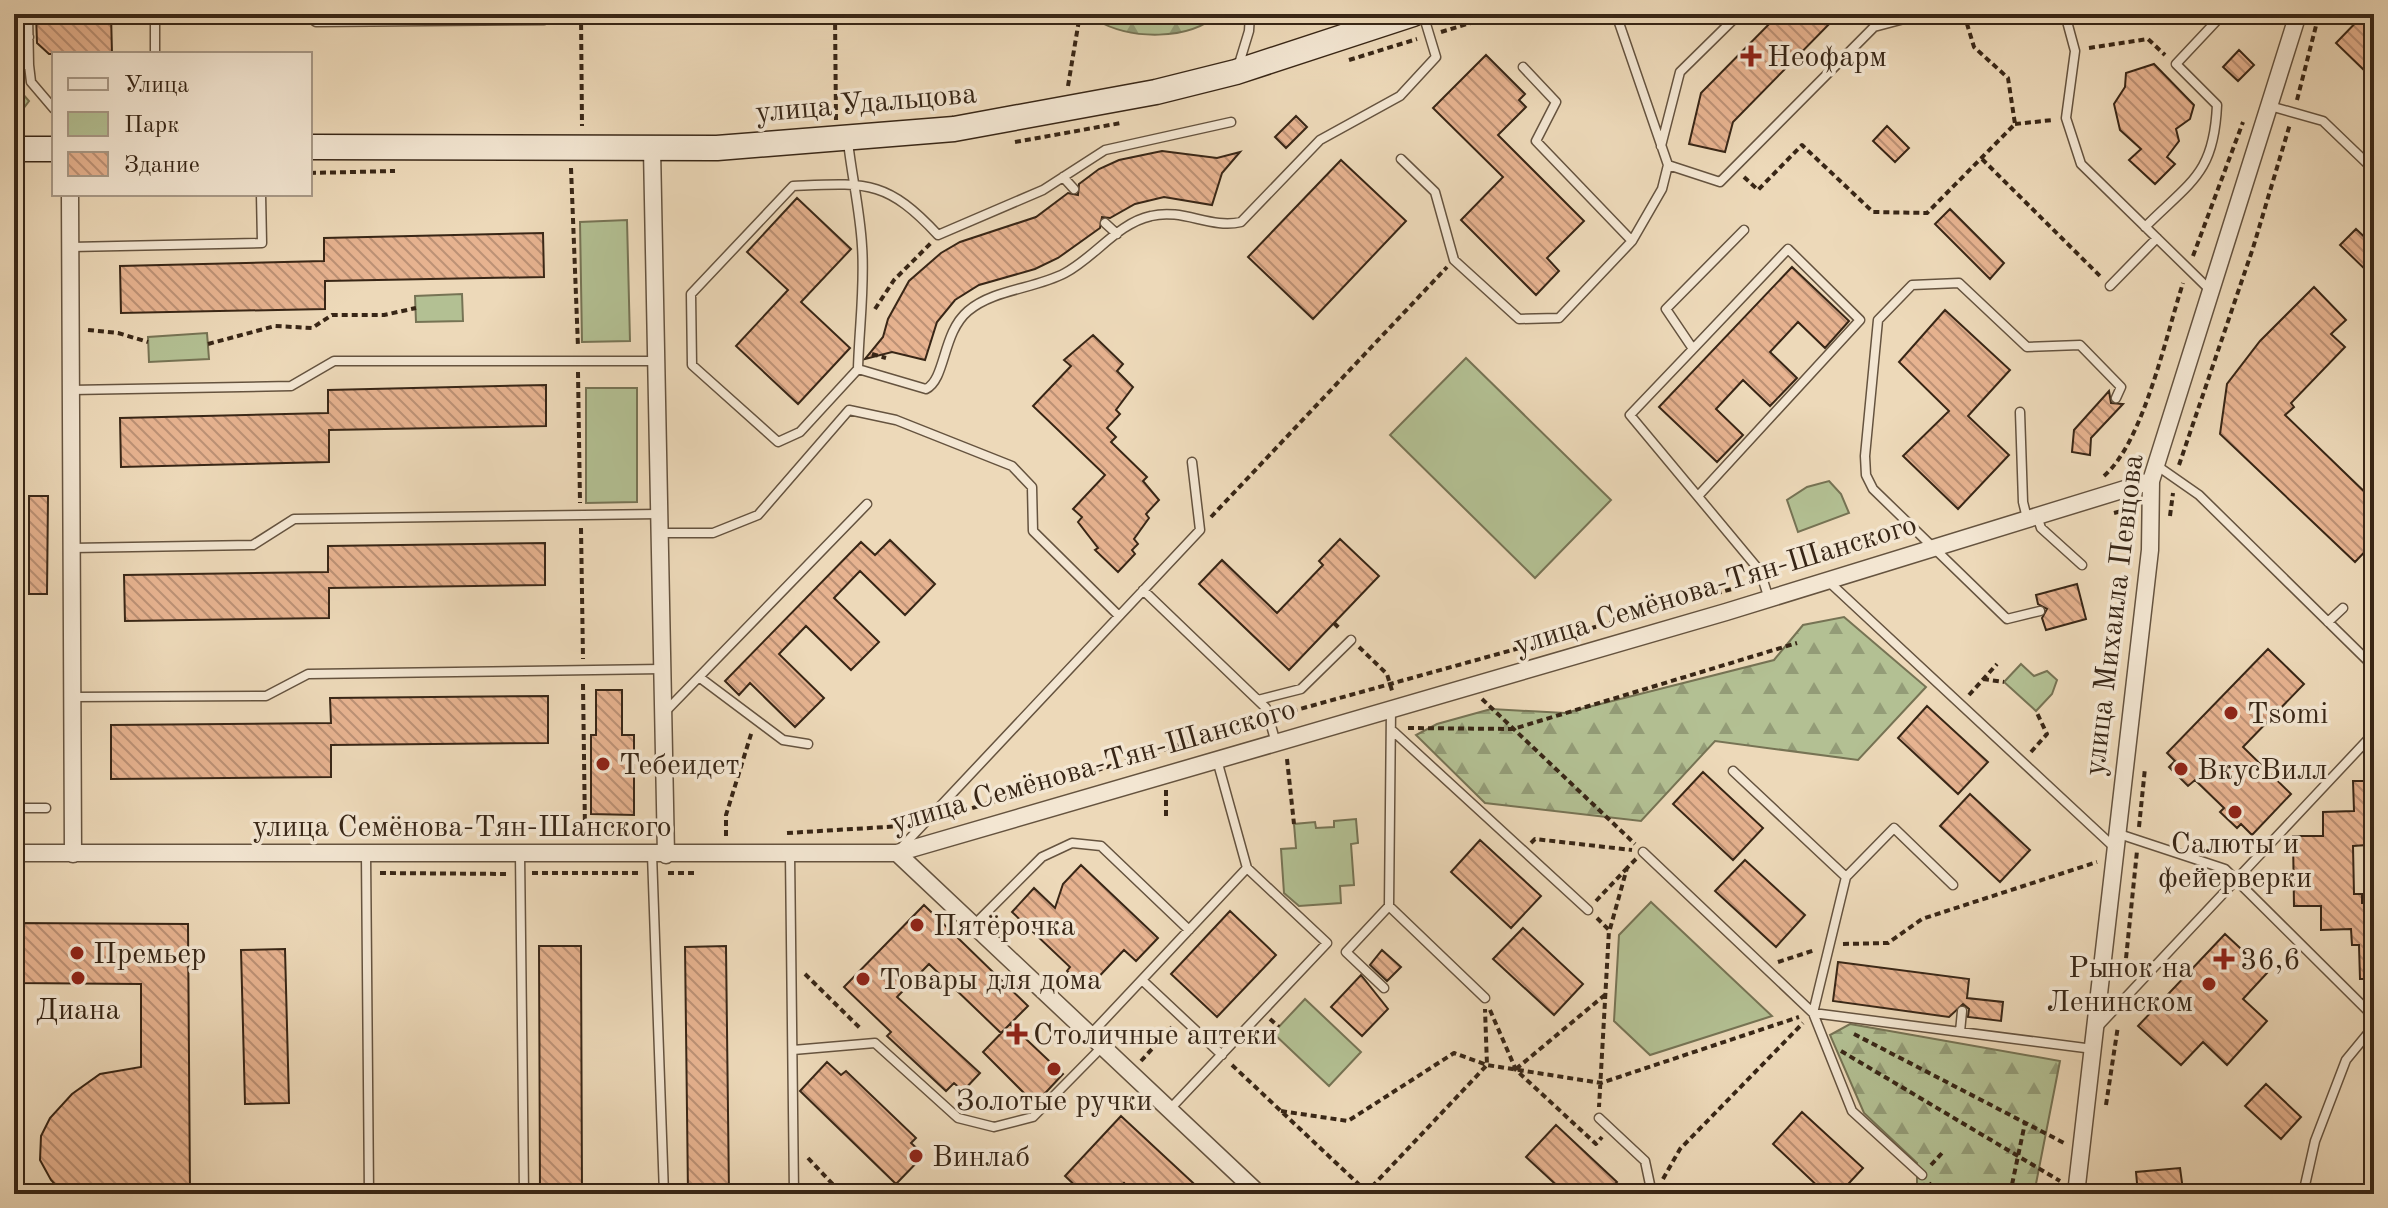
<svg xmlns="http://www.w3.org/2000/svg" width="2388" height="1208" font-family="'Old Standard TT',serif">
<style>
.green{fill:#b3c093;stroke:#767354;stroke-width:2}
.forest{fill:url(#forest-firs);stroke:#767354;stroke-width:2}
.building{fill:url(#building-back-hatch);stroke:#382616;stroke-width:2}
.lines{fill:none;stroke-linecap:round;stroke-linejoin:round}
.lane-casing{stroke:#65533f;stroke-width:11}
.street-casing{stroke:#65533f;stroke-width:19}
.secondary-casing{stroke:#382616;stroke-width:27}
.path{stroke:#382616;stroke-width:4;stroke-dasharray:6 4;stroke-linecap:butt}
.lane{stroke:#f3e6d2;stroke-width:8}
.street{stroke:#f3e6d2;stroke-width:16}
.secondary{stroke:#f3e6d2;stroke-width:24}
.poi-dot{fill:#8f2418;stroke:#f3e6d2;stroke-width:3}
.labels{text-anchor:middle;stroke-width:7;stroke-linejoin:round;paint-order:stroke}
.poi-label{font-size:30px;fill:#382616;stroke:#f3e6d2;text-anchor:start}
.street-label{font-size:30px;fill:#382616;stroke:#f3e6d2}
</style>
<defs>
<pattern id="forest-firs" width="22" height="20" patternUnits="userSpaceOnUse" patternTransform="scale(2)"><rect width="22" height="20" fill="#b3c093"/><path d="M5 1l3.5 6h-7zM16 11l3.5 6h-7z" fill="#939c77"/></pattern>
<pattern id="building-back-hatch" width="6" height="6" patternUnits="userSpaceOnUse" patternTransform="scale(2)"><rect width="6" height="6" fill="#e7b390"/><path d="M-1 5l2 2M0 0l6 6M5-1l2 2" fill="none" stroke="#bc9175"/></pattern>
</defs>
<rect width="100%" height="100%" fill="#edd9b9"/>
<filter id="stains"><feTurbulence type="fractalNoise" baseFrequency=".0025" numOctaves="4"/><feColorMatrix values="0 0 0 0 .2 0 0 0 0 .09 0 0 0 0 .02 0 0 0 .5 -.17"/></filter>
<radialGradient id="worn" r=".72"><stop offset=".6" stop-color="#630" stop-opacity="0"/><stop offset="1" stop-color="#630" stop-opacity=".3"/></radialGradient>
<path class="green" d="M14,84L29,101L17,117H14Z
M627,220L630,341L582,342L580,222Z
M462,294L463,321L416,322L415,296Z
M207,333L209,359L149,362L148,337Z
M1466,358L1611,500L1535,578L1390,435Z
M586,388H637V502L586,503Z
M1829,481L1841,494L1849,513L1798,532L1787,500L1807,487Z
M2021,664L2034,676L2047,671L2057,680L2052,694L2036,711L2004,682Z
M1356,819L1358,843L1351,844L1354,885L1340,886L1341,903L1299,906L1284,893L1281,849L1296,848L1294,824L1315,822L1316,828L1334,827V821Z
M1651,902L1772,1016L1650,1055L1614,1021L1619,935Z
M1305,999L1361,1052L1329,1086L1273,1033Z"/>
<path class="forest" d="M1095,14H1219C1188,41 1131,40 1096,20Z
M1844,617L1926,687L1858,760L1715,741L1641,821L1485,803L1416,735L1437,724L1491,709L1565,713L1774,660L1803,625Z
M1850,1024L2060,1061L2034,1194H1917V1163L1864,1113L1830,1035Z"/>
<path class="building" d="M36,14H111L112,54H49L37,43Z
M1779,14H1839L1733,122L1725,152L1689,144L1701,93Z
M2364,14H2374V64L2366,72L2336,43Z
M2239,50L2254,65L2238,81L2223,67Z
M1486,55L1525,94L1519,100L1526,107L1498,135L1584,221L1547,258L1559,271L1536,295L1461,220L1503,177L1433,108Z
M2154,64L2194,105L2190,119L2176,129L2179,141L2167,157L2175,164L2155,184L2129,160L2141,149L2120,130L2114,104L2125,87L2126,73Z
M1296,116L1307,127L1286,148L1275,137Z
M1887,126L1909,148L1895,162L1873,141Z
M1162,151L1217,158L1240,152L1222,173L1212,205L1164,197L1135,204L1110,218L1102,217L1100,228L1058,258L1035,269L979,285L955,300L937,322L925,360L892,352L865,359L883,337L888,319L909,281L941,253L960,242L1036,217L1068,193L1078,195L1079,184L1099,169L1119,160Z
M1341,160L1406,221L1313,319L1248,257Z
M797,198L851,249L801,302L850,348L798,404L736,346L788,290L747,252Z
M1950,209L2004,263L1990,279L1935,224Z
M2356,229L2374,246V278L2340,245Z
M543,233L544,277L325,281V309L121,313L120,266L324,261V238Z
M1792,267L1849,321L1825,348L1798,322L1770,352L1797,378L1770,406L1743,380L1716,409L1743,435L1717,462L1659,407Z
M2314,287L2346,320L2331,334L2345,347L2291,403L2294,407L2285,415L2374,501V542L2355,562L2220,434L2227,384L2260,341Z
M1945,310L2010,370L1968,416L2009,455L1958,509L1903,456L1949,411L1899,362Z
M1093,335L1123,364L1117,371L1133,387L1116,410L1120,414L1107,428L1116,437L1111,442L1147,477L1143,481L1159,500L1146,514L1149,518L1134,539L1138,544L1132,550L1135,554L1118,572L1095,550L1098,548L1078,522L1082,517L1073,509L1105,475L1033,406L1071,366L1064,360Z
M546,385V426L329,430V462L121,467L120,418L328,413V390Z
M2109,391L2111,403L2123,404L2091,438L2090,455L2072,452L2074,430Z
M29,496H48L47,594H29Z
M1340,539L1379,576L1289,670L1199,584L1222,560L1277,613L1323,565L1319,561Z
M890,540L935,584L905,615L860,571L834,598L879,642L851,670L806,626L779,654L824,698L795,727L750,683L739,695L725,681L861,542L875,555Z
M545,543V585L329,588V618L125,621L124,575L328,572V546Z
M2077,584L2086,619L2046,630L2042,618L2047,609L2038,604L2036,595Z
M2268,649L2304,684L2243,747L2291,794L2252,835L2241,824L2237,828L2220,812L2224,808L2195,780L2188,786L2169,767L2175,761L2167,753Z
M596,690H622V735H634V815L591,814V735H596Z
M548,696V743L331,745V777L111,779V725L331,723L330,698Z
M1927,706L1988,762L1958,794L1898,738Z
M1703,772L1763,828L1733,860L1673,804Z
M2353,781H2374V832H2367V845L2353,846L2354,894H2362V903H2372L2374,912V979H2360L2359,945H2352L2351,929L2321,930V906H2294L2293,836H2323V812L2354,811Z
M1970,794L2030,850L2000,882L1940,826Z
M1480,840L1541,896L1511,928L1451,872Z
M1745,860L1805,915L1776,947L1715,891Z
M1081,865L1158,938L1136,961L1124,950L1091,985L1082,977L1078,982L1067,971L1070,967L1012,912L1034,888L1055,908L1063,884Z
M924,905L1028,1006L1001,1033L929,964L897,997L980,1073L963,1091L954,1083L946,1091L887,1036L891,1032L844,987Z
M1230,911L1276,955L1217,1017L1171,974Z
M14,923L188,924L190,1194H64L51,1180L40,1160L41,1136L50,1118L72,1094L100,1074L141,1067V984L14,983Z
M1523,928L1583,984L1554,1015L1493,959Z
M2225,934L2267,973L2243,999L2267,1021L2227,1065L2203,1042L2181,1065L2138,1026Z
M539,946H581L582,1194H540Z
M726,946L729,1194H688L685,947Z
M285,949L289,1103L245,1104L241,950Z
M1382,950L1401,967L1387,981L1370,965Z
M1838,962L1969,979L1967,998L2003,1002L2001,1021L1968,1017L1969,1009L1963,1004L1949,1017L1833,1001Z
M1361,975L1388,1009L1362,1036L1331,1007Z
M1010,1024L1063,1074L1035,1104L983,1052Z
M827,1062L841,1075L846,1071L916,1138L911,1143L924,1155L896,1184L800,1091Z
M2266,1084L2301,1117L2281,1139L2245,1106Z
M1802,1112L1863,1168L1839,1194H1826L1773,1144Z
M1121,1116L1205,1194H1135L1124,1183L1113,1194H1084L1065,1176Z
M1556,1125L1617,1182L1605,1194H1566L1526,1157Z
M2180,1168L2183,1190L2138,1194L2136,1172Z"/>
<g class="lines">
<defs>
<path id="lane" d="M28,14L29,65
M155,14V54
M305,14L316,22L544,20L547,14
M1616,14L1668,165L1720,182L1874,27L1923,14
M2065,14L2075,51L2066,118L2081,164L2211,291
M14,37H29
M14,65H29L31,82L54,109
M1238,67L1249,31L1250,14
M2270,106L2323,121L2374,170
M848,142C852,177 860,211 862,246C865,286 859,329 858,369L800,432L778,442L692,365L691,294L793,186C866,183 886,179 938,235L1043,190L1105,150L1231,122
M1661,146L1680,72L1739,14
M1401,159L1435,192L1454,260L1519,319L1559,318L1632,241L1536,141L1556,102L1523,67
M1063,177L1074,189
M2374,208V209
M1105,223L1117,234
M2145,227C2191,181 2214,174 2217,105L2176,64L2223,14
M1744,230L1666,309L1693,349L1630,415L1760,571L1769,599
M1632,241L1662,189L1668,165
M71,247L262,243L261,194
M2110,286L2157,238
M1693,349L1788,249L1860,320L1699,495
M858,369L926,389C946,379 942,333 968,311C994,289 1035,289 1065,273C1095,257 1118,223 1151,216C1183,208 1210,229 1241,222L1320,140L1400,96L1436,57L1423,14
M71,390L291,386L334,361H656
M2020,412L2023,502L2027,518
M2156,465L2199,495L2374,667
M2037,516L2041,528L2082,565
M660,533H713L758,515L849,410L896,420L1012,466L1032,487L1033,531L1119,616
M72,548L253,545L294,519L659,514
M1828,581L2115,848
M1143,590L1266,708L1276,743
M2040,611L2007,619L1873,489L1866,475L1865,456L1878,320L1912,285L1959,283L2027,347L2080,345L2121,387L2116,398
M2328,622L2343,608
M699,677L783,740L808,744
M73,697L266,696L308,674L662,669
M1258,700L1301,689L1351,640
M664,713L867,504
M1394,732L1588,910
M1733,771L1846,877L1813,1013L1852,1111L1922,1175
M14,808H46
M2116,833L2225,869L2374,1017
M900,849L1200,530L1192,462
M1643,852L1813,1013L2093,1049
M366,854L369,1194
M520,854L524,1194
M652,854L664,1194
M790,854L794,1194
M1846,877L1894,828L1953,885
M1389,906L1391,709
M974,925L1042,857L1072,843L1101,846L1189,930
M1142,980L1222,1055
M1384,988L1346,952L1389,906L1485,998
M2096,1029L2374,733
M1960,1032L1962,1011
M1090,1035L1247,868L1217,760
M793,1050L875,1043L958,1118L994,1127L1033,1117L1102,1047
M1170,1109L1327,943L1247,868
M1599,1118L1645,1161L1652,1194
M2303,1194L2315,1141L2346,1060L2374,1026"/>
<path id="street" d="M652,149L666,855
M70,194L73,854
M14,853H897L1726,612L2151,481
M897,853L1259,1194
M2076,1194L2150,550L2151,481L2298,14"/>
<path id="secondary" d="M310,147L717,148L954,129L1156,92L1236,72L1413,14
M14,149H54"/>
</defs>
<use href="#lane" class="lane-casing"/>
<use href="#street" class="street-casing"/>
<use href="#secondary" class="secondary-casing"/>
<path class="path" d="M581,14L582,126
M835,14L836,120
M1441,32L1500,14
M2089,48L2148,39L2165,55
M1349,60L1417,39
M1068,86L1080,14
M2297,100L2319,14
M2015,124L2053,120
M1015,142L1121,123
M1982,159L2102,278
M571,168L578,347
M310,173L395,171
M1744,177L1758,190L1802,145L1873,212L1927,213L2015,124L2008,78L1974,47L1964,14
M2193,256L2243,122
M875,309L894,280L931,243
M88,330L118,333L148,342
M208,344L275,326L312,328L332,315H384L416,308
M872,354L886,358
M578,372L580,503
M2179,465L2253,248L2290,124
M2104,476C2144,441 2166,335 2183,283
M2114,513L2122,511L2132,516
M2170,516L2173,493
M1211,517L1447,267
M581,528L583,659
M1334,623L1341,630
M1359,647L1387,674L1393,694
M1983,679L2004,682
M583,684L585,830
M1969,695L1997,664
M1482,699L1635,844
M1282,714L1732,589
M1408,728L1513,729L1797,643
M2031,752L2047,734L2036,711
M1287,759L1294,824
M1166,790V816
M953,814L1258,721
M2139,827L2145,768
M787,833L902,826
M726,836V815L752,731
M1531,843L1535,839L1632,850
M380,873L508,874
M532,873H640
M668,873H696
M1596,901L1627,868
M1597,918L1609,930L1599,1107
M1610,929L1627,868L1636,859
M1843,944L1888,943L1922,919L2097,862
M1778,962L1815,950
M805,974L862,1030
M2124,978L2137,851
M1490,1010L1516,1070L1596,1144L1602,1137
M1270,1019L1279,1027
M1854,1034L2066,1144
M1841,1051L2060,1181
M1141,1061L1173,1026
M1232,1065L1367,1192
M1516,1069L1606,994
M2106,1105L2118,1026
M1281,1111L1348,1121L1454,1053L1487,1065L1601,1083L1799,1017
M808,1158L842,1194
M1931,1165L1943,1152
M1663,1179L1680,1149L1803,1023
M1929,1183L1939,1194
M1365,1194L1487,1065L1485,1009
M2010,1194L2025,1123"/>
<use href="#lane" class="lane"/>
<use href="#street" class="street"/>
<use href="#secondary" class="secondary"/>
</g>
<g class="poi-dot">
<path d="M1747 44h8v8h8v8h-8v8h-8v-8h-8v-8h8z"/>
<circle cx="2231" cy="713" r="8"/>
<circle cx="603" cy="764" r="8"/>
<circle cx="2181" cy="769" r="8"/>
<circle cx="2235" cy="812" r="8"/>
<circle cx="917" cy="925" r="8"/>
<circle cx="77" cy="953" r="8"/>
<path d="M2220 947h8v8h8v8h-8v8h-8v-8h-8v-8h8z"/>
<circle cx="78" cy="978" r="8"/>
<circle cx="863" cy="979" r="8"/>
<circle cx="2209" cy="984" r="8"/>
<path d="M1013 1022h8v8h8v8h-8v8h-8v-8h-8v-8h8z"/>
<circle cx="1054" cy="1069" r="8"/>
<circle cx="916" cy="1156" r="8"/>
</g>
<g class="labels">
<g class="poi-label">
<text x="1767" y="66">Неофарм</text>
<text x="2247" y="723">Tsomi</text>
<text x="619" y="774">Тебеидет</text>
<text x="2197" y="779">ВкусВилл</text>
<text x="2235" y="853" text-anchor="middle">Салюты и<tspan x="2235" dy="34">фейерверки</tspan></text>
<text x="933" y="935">Пятёрочка</text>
<text x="93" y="963">Премьер</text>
<text x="2240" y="969">36,6</text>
<text x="2193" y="977" text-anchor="end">Рынок на<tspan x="2193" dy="34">Ленинском</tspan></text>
<text x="879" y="989">Товары для дома</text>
<text x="78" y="1019" text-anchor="middle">Диана</text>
<text x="1033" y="1044">Столичные аптеки</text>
<text x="1054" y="1110" text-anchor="middle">Золотые ручки</text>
<text x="932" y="1166">Винлаб</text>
</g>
<g class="street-label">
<text transform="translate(866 102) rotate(-5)" y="10">улица Удальцова</text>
<text transform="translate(1715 584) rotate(-17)" y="10">улица Семёнова-Тян-Шанского</text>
<text transform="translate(2113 615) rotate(-83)" y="10">улица Михаила Певцова</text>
<text transform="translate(1093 765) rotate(-16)" y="10">улица Семёнова-Тян-Шанского</text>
<text x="462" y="836">улица Семёнова-Тян-Шанского</text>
</g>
</g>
<rect width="2388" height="1208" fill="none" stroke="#edd9b9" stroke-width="48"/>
<rect x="16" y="16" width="2356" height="1176" fill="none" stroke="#382616" stroke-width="4"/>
<rect x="24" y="24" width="2340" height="1160" fill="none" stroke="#382616" stroke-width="2"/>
<rect x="52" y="52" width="260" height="144" fill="#f3e6d2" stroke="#a89987" stroke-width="2"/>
<rect x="68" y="78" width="40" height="12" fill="#f3e6d2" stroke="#a89987" stroke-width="2"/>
<text x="124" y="92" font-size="24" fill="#382616">Улица</text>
<rect x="68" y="112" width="40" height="24" fill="#b3c093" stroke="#a89987" stroke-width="2"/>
<text x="124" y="132" font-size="24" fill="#382616">Парк</text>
<rect x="68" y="152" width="40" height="24" fill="url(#building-back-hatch)" stroke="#a89987" stroke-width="2"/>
<text x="124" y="172" font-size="24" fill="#382616">Здание</text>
<rect width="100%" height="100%" filter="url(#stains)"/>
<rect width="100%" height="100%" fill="url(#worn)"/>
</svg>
